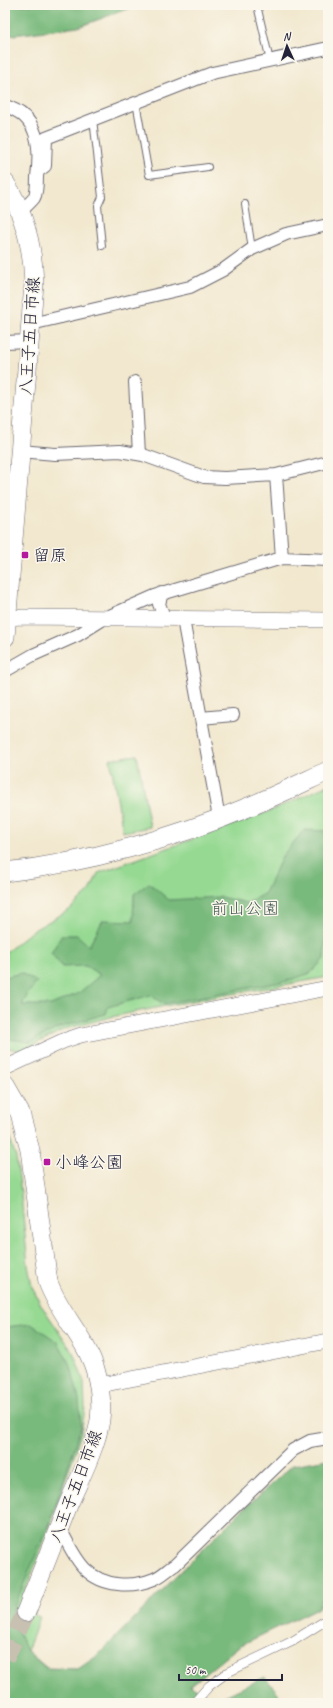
<svg xmlns="http://www.w3.org/2000/svg" width="333" height="1708" font-family="Caveat,'Klee One',sans-serif">
<style>
.green{fill:#95d992;stroke:#5c7e66}
.forest{fill:#78b97c;stroke:#4d6e5c}
.lines{fill:none;stroke-linecap:round;stroke-linejoin:round}
.primary-tunnel{stroke:#c8c0b1;stroke-width:19;stroke-dasharray:19 10;stroke-linecap:butt}
.service-casing{stroke:#6b676f;stroke-width:8}
.pedestrian-casing{stroke:#6b676f;stroke-width:10}
.minor-casing{stroke:#6b676f;stroke-width:14}
.tertiary-casing{stroke:#6b676f;stroke-width:16}
.primary-casing{stroke:#6b676f;stroke-width:20}
.service{stroke:#fff;stroke-width:6}
.pedestrian{stroke:#fff;stroke-width:9}
.minor{stroke:#fff;stroke-width:12}
.tertiary{stroke:#fff;stroke-width:15}
.primary{stroke:#fff;stroke-width:19}
.poi-dot{fill:#b5179e;stroke:#fbf7ec;stroke-width:1.5}
.labels{text-anchor:middle;stroke-width:3;stroke-linejoin:round;paint-order:stroke}
.street-label{font-size:17px;fill:#22223b;stroke:#fbf7ec}
.poi-label{font-size:17px;fill:#22223b;stroke:#fbf7ec;text-anchor:start}
.park-label{font-size:17px;fill:#445955;stroke:#fbf7ec}
</style>
<rect width="100%" height="100%" fill="#fbf7ec"/>
<filter id="ink" filterUnits="userSpaceOnUse"><feTurbulence type="fractalNoise" baseFrequency=".025" numOctaves="2"/><feDisplacementMap in="SourceGraphic" scale="8" xChannelSelector="R" yChannelSelector="G"/><feConvolveMatrix kernelMatrix="1 2 1 2 8 2 1 2 1" color-interpolation-filters="sRGB"/></filter>
<filter id="wash" filterUnits="userSpaceOnUse"><feTurbulence type="fractalNoise" baseFrequency=".012" numOctaves="4" result="noise"/><feDisplacementMap in="SourceGraphic" scale="16" xChannelSelector="R" yChannelSelector="G"/><feGaussianBlur stdDeviation="0.9" result="paint"/><feColorMatrix in="noise" values="0 0 0 0 0 0 0 0 0 0 0 0 0 0 0 0 0 1.4 0 .05"/><feComposite in="paint" operator="in"/></filter>
<g filter="url(#wash)">
<rect width="100%" height="100%" fill="#f2e8cf"/>
<path class="green" d="M137,755L150,827L123,832L110,759Z
M328,785V977L170,1005L111,1017L65,1029L21,1051L8,1048L5,1043V953L32,931L69,910L90,891L98,873L268,812Z
M5,1125L16,1157L20,1184L28,1265L32,1287L41,1305L73,1352L84,1382L85,1408L81,1434L51,1524L18,1609L40,1617L27,1651L48,1669L81,1670L184,1635L5,1703Z"/>
<path class="forest" d="M5,5H138L78,27L5,36Z
M304,830L328,831V932L326,934L324,959L311,973L287,981L163,1004L151,995L108,1007L106,1014L61,1027L31,1042L7,1039L5,1034V977L21,973L37,982L29,992L22,1005H51L79,993L100,975L86,966L62,967L51,953L62,935H77L89,946L103,920L133,921L134,894L149,883L169,900L220,897L247,903L251,901L265,893L283,855Z
M31,1324L58,1342L71,1367L79,1399L81,1427L52,1516L11,1615L27,1651L46,1668L78,1669L97,1656L240,1512L293,1465L328,1459V1587L318,1608L239,1646L190,1686L216,1700L265,1677L278,1693L280,1703H5V1327Z"/>
</g>
<g filter="url(#ink)">
<g class="lines">
<path class="primary-tunnel" d="M5,1658L26,1612"/>
<defs>
<path id="service" d="M257,5L270,61
M136,102L149,175L208,167
M93,119L102,197L98,206L102,246
M245,204L252,249"/>
<path id="pedestrian" d="M194,1703L209,1686L228,1672L293,1641L328,1619"/>
<path id="minor" d="M5,106C39,116 41,147 37,177C37,184 37,193 34,198C30,203 24,208 20,212
M38,171L45,166L46,138L212,73L328,48
M31,324L190,287L223,270L252,249L286,234L328,225
M5,342L29,341
M135,382L139,454
M20,451L55,454L120,451L143,455L204,477L225,478L276,475L328,462
M276,475L282,558
M162,593L159,604L165,619
M183,619L219,818
M5,671L33,655L78,635L105,618L155,596L282,558L328,560
M201,718L233,715
M59,1527C67,1541 74,1558 85,1569C103,1587 132,1588 154,1579C162,1576 168,1569 175,1565L293,1450L310,1441L328,1438"/>
<path id="tertiary" d="M5,618L23,617L328,620
M5,1068L63,1041L81,1035L328,988
M100,1385L328,1341"/>
<path id="primary" d="M5,183C25,214 33,248 34,284L5,637
M5,872C86,863 176,838 251,806C277,795 302,783 328,771
M5,1087L20,1113L30,1150L48,1282C59,1313 85,1337 95,1369C100,1386 102,1403 100,1420C96,1447 79,1480 68,1505C54,1540 40,1576 26,1612"/>
</defs>
<use href="#service" class="service-casing"/>
<use href="#pedestrian" class="pedestrian-casing"/>
<use href="#minor" class="minor-casing"/>
<use href="#tertiary" class="tertiary-casing"/>
<use href="#primary" class="primary-casing"/>
<use href="#service" class="service"/>
<use href="#pedestrian" class="pedestrian"/>
<use href="#minor" class="minor"/>
<use href="#tertiary" class="tertiary"/>
<use href="#primary" class="primary"/>
</g>
</g>
<g class="poi-dot">
<rect x="21" y="551" width="8" height="8" rx="2"/>
<rect x="43" y="1158" width="8" height="8" rx="2"/>
</g>
<g class="labels">
<g class="street-label">
<text transform="translate(29 336) rotate(-86)" y="6">八王子五日市線</text>
<text transform="translate(75 1486) rotate(-69)" y="6">八王子五日市線</text>
</g>
<g class="poi-label">
<text x="33" y="561">留原</text>
<text x="55" y="1168">小峰公園</text>
</g>
<g class="park-label">
<text x="245" y="914">前山公園</text>
</g>
</g>
<rect width="333" height="1708" fill="none" stroke="#fbf7ec" stroke-width="20"/>
<g transform="translate(287 46) rotate(357)" stroke="#fbf7ec" stroke-width="3" paint-order="stroke">
<path d="M0-3L7 15L0 10L-7 15Z" fill="#22223b"/>
<text y="-6" font-size="11" font-weight="bold" text-anchor="middle" fill="#22223b">N</text>
</g>
<path d="M179 1674v6h103v-6" fill="none" stroke="#22223b" stroke-width="2"/>
<text x="185" y="1674" font-size="12" fill="#22223b" stroke="#fbf7ec" stroke-width="3" paint-order="stroke">50 m</text>
</svg>
